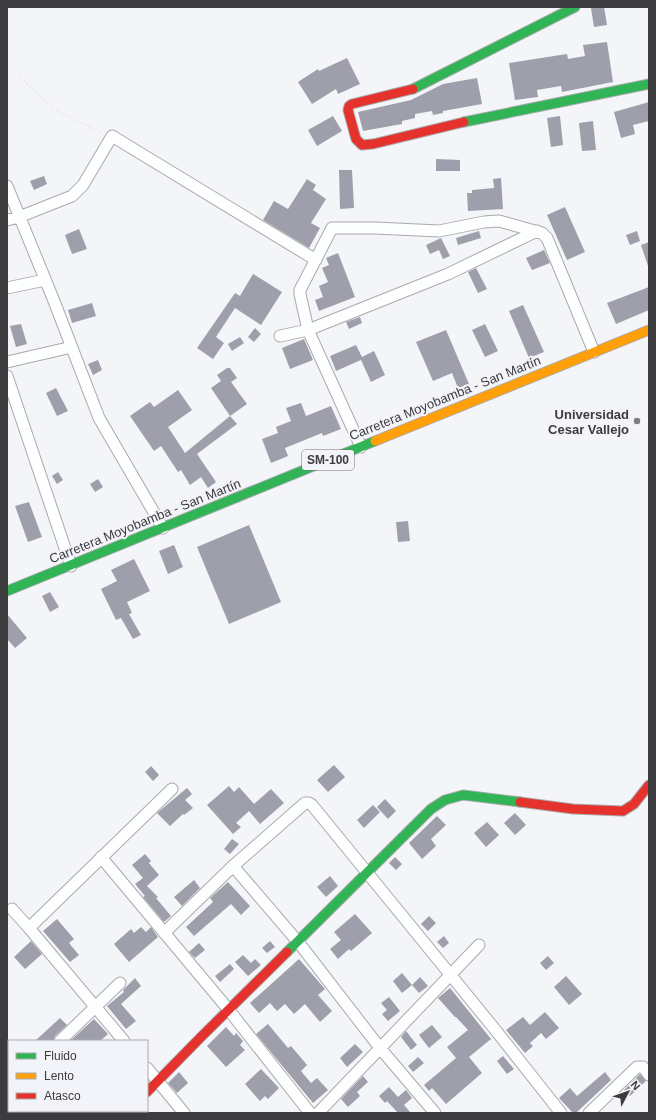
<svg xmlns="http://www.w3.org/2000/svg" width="656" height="1120" viewBox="0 0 656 1120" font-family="Helvetica,sans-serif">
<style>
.building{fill:#9e9faa}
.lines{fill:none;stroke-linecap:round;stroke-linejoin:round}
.street-casing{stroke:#a9aaac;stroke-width:13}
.fast-casing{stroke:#a9aaac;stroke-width:11}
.slow-casing{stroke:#a9aaac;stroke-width:11}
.jam-casing{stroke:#a9aaac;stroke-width:11}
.path{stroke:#dadbdb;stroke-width:1.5;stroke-dasharray:1 3;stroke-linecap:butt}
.street{stroke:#fdfefe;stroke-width:11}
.fast{stroke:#30b455;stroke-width:9}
.slow{stroke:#ff9f0a;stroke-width:9}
.jam{stroke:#e5322d;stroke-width:9}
.poi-dot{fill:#7c7d80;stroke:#f3f4fa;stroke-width:1.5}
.labels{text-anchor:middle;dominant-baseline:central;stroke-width:4;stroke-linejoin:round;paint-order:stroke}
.shield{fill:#f3f4fa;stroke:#737377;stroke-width:1}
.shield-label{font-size:12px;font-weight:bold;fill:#3c3c3f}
.street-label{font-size:13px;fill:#3c3c3f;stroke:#f3f4fa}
.poi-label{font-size:13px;font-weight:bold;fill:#3c3c3f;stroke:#f3f4fa;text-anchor:end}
</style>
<rect width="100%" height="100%" fill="#f4f5f9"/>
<path class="building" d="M595 7H604L607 25 594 27 591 8Z
M607 42 613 82 562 92 561 86 537 90 538 97 515 100 509 63 567 54 568 59 585 56 583 45Z
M347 58 360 84 338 94 336 89 312 104 298 82 318 69 319 71Z
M477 78 482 104 443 111V113L433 115 432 111 415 114V118L402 121V124L363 131 358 112 411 100 443 84Z
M649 102V121L633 125 635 134 621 138 614 112Z
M333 116 342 131 317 146 308 130Z
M560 116 563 145 551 147 547 118Z
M593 121 596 150 582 151 579 123Z
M436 159 460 160V171H436Z
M339 170H352L354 208 340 209Z
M44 176 47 184 34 190 30 181Z
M501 178 503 209 468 211 467 193H472V190L494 188 493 179Z
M307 179 316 185 313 190 326 199 311 223 320 228 309 248 263 220 274 201 288 209Z
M565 207 585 252 567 260 547 215Z
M79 229 87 249 72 254 65 235Z
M479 231 481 238 458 245 456 238Z
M637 231 640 241 630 245 626 235Z
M441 238 450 256 443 259 439 250 430 254 426 245Z
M649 242V265L648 266 641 245Z
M544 250 550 263 532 270 526 258Z
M338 253 355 297 319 311 315 300 323 297 319 286 328 282 322 268 329 265 326 258Z
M476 268 487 289 478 293 468 272Z
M253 274 282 292 261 325 235 308 216 337 224 343 213 359 197 348 235 293 240 296Z
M649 287V310L616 324 607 303Z
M92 303 96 316 72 323 68 310Z
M523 305 544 352 529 358 509 311Z
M360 317 362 323 349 329 346 322Z
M21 324 27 344 16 347 10 326Z
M485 324 498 351 485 357 472 330Z
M255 328 261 334 254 342 248 337Z
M446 330 469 384 458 388 452 373 433 381 416 342Z
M240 337 244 343 232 351 228 344Z
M304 339 313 360 290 369 282 348Z
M356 345 362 357 374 351 385 375 371 382 361 360 336 371 330 356Z
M98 360 102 370 93 375 88 364Z
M227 368H230L237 378 231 382 247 404 230 416 211 388 221 381 217 375Z
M56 388 68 411 57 416 46 393Z
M178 390 192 410 168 427 185 453 230 416 237 424 197 454 216 482 208 488 201 477 190 485 181 470 178 472 161 446 154 451 130 416 150 402 154 407Z
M301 403 306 416 331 406 341 429 323 436 322 433 285 448 288 456 271 463 262 439 278 433 276 427 291 421 286 408Z
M58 472 63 480 57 484 52 476Z
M98 479 103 487 95 492 90 484Z
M29 502 42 537 28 542 15 506Z
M408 521 410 541 398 542 396 522Z
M249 525 281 602 229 624 197 547Z
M174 545 183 567 168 574 159 551Z
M134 559 150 591 127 602 132 613 129 614 141 635 133 639 121 618 116 620 101 589 117 581 111 570Z
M50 592 59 607 50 612 42 596Z
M7 614 27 638 15 648 7 639Z
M334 765 345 777 328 792 317 780Z
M151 766 159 775 153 781 145 772Z
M229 786 234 792 239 787 254 804 271 789 284 803 260 824 249 811 236 823 241 827 233 834 207 805Z
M187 788 192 794 185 800 193 808 184 815 183 814 170 826 157 813Z
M385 799 396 811 388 819 377 807Z
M373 805 380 812 364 828 357 820Z
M515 813 526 825 515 835 504 823Z
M437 816 446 825 431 839 436 846 422 859 409 843Z
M487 822 499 835 486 847 474 833Z
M232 839 239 844 230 854 224 849Z
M145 854 151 861 149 863 159 875 147 886 158 897 156 898 171 916 164 922 143 897 145 896 135 884 143 878 132 865Z
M395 857 402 864 396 870 389 863Z
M330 876 338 886 326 897 317 887Z
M194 880 200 888 182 906 174 897Z
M228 882 250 906 241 915 231 904 194 936 186 927 213 902 210 898Z
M355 914 372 933 351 951 349 949 338 959 330 949 341 940 334 932Z
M429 916 436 923 428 931 421 924Z
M57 919 74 939 69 943 79 955 70 962 43 931Z
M141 927 146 932 151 927 158 937 129 962 114 944 131 929 134 933Z
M444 936 449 943 443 948 437 942Z
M31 941 42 954 25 969 14 957Z
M270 941 275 947 267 953 262 948Z
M199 943 205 950 195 958 189 952Z
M243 955 251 963 255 959 261 965 248 976 235 962Z
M548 956 554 963 546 970 540 963Z
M299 959 325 989 318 995 332 1011 320 1022 305 1004 294 1014 285 1004 277 1011 270 1003 259 1013 250 1003Z
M230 964 234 969 220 982 215 976Z
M402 973 412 985 402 993 393 981Z
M566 976 582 994 569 1005 554 987Z
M420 977 428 986 419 993 412 985Z
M135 978 141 986 121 1004 136 1021 126 1029 107 1006 124 992 123 990Z
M450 988 491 1039 469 1057 482 1073 446 1104 432 1088 429 1091 424 1085 456 1058 447 1047 468 1030 456 1017H455L438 998Z
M389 997 400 1011 388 1021 382 1014 387 1010 381 1003Z
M545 1012 559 1028 546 1039 541 1033 530 1043 533 1046 525 1053 506 1030 523 1017 530 1025Z
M60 1018 67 1025 55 1036 53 1041H35Z
M94 1019 108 1034 100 1041H70Z
M268 1024 288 1048 291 1046 307 1065 301 1071 311 1083 317 1078 328 1090 313 1103 256 1034Z
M432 1025 442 1037 429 1048 419 1035Z
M226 1027 234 1036 236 1033 243 1041 240 1045 245 1050 226 1067 207 1046Z
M406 1031 417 1045 411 1050 401 1037Z
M355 1044 363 1052 347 1067 340 1058Z
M503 1056 514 1069 507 1074 497 1061Z
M418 1057 424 1063 413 1072 408 1066Z
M261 1069 279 1088 268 1099 265 1096 260 1101 245 1084Z
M179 1072 188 1083 177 1093 168 1083Z
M605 1072 611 1080 576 1113H573L559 1098 570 1088 577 1096Z
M640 1074 646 1081 630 1096 624 1090Z
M363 1076 368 1082 357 1092 360 1096 348 1107 341 1099Z
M389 1087 398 1097 406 1090 412 1098 404 1105 411 1113H398L387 1101 385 1103 379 1096Z"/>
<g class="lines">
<defs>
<path id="street" d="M7 186 54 301 99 418 163 528
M7 220 19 217 72 196 83 185 112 136 316 260
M7 288 45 280
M280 336 308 330 448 274 537 231
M7 362 72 347
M7 376 71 566
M361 447 308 330 300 294V290L332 228H375L439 231 484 222 499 221 542 233 547 238 594 352
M101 857 228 1009 310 1113
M233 866 299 943 380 1048 435 1113
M12 909 29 928 124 1041
M29 928 172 789
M164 933 233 866 305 803H309L312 805 493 1027 561 1113
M60 1041 120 983
M147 1068 184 1113
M7 1097 9 1095
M54 1111 55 1113
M127 1113 129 1111
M318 1113 479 945
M589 1113 637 1067H643L649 1075"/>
<path id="fast" d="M413 89 575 7
M464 122 649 84
M7 591 375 441
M287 952 431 809 445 800 463 795 520 802"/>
<path id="slow" d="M375 441 649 330"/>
<path id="jam" d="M413 89 352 104 349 106 348 110 356 139 362 145 373 144 464 122
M520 802 573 809 623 811 634 804 649 785
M147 1092 201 1037 287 952"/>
</defs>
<use href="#street" class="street-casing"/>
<use href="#fast" class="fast-casing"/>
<use href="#slow" class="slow-casing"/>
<use href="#jam" class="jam-casing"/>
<path class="path" d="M18 75 54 109 83 124 103 133"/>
<use href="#street" class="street"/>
<use href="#fast" class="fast"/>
<use href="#slow" class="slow"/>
<use href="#jam" class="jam"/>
</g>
<circle class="poi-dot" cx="637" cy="421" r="4"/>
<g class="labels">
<rect class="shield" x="302" y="450" width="52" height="20" rx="3"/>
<g class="shield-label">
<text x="328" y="460">SM-100</text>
</g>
<g class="street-label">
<text transform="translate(445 398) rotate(-22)">Carretera Moyobamba - San Martín</text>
<text transform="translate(145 521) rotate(-22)">Carretera Moyobamba - San Martín</text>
</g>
<g class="poi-label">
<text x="629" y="414">Universidad<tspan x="629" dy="15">Cesar Vallejo</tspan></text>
</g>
</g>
<rect width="656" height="1120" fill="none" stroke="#3c3c3f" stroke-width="16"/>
<rect x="8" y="1040" width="140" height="72" fill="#f3f4fa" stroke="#aaaaaf"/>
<rect x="16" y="1053" width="20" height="6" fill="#30b455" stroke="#aaaaaf"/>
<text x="44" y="1060" font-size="12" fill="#3c3c3f">Fluido</text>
<rect x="16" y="1073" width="20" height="6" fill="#ff9f0a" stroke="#aaaaaf"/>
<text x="44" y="1080" font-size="12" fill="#3c3c3f">Lento</text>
<rect x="16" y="1093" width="20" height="6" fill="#e5322d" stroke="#aaaaaf"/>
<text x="44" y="1100" font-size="12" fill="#3c3c3f">Atasco</text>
<g transform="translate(628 1092) rotate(49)" stroke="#f3f4fa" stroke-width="3" paint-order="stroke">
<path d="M0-3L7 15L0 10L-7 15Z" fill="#3c3c3f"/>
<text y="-6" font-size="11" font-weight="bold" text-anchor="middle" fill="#3c3c3f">N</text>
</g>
</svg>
